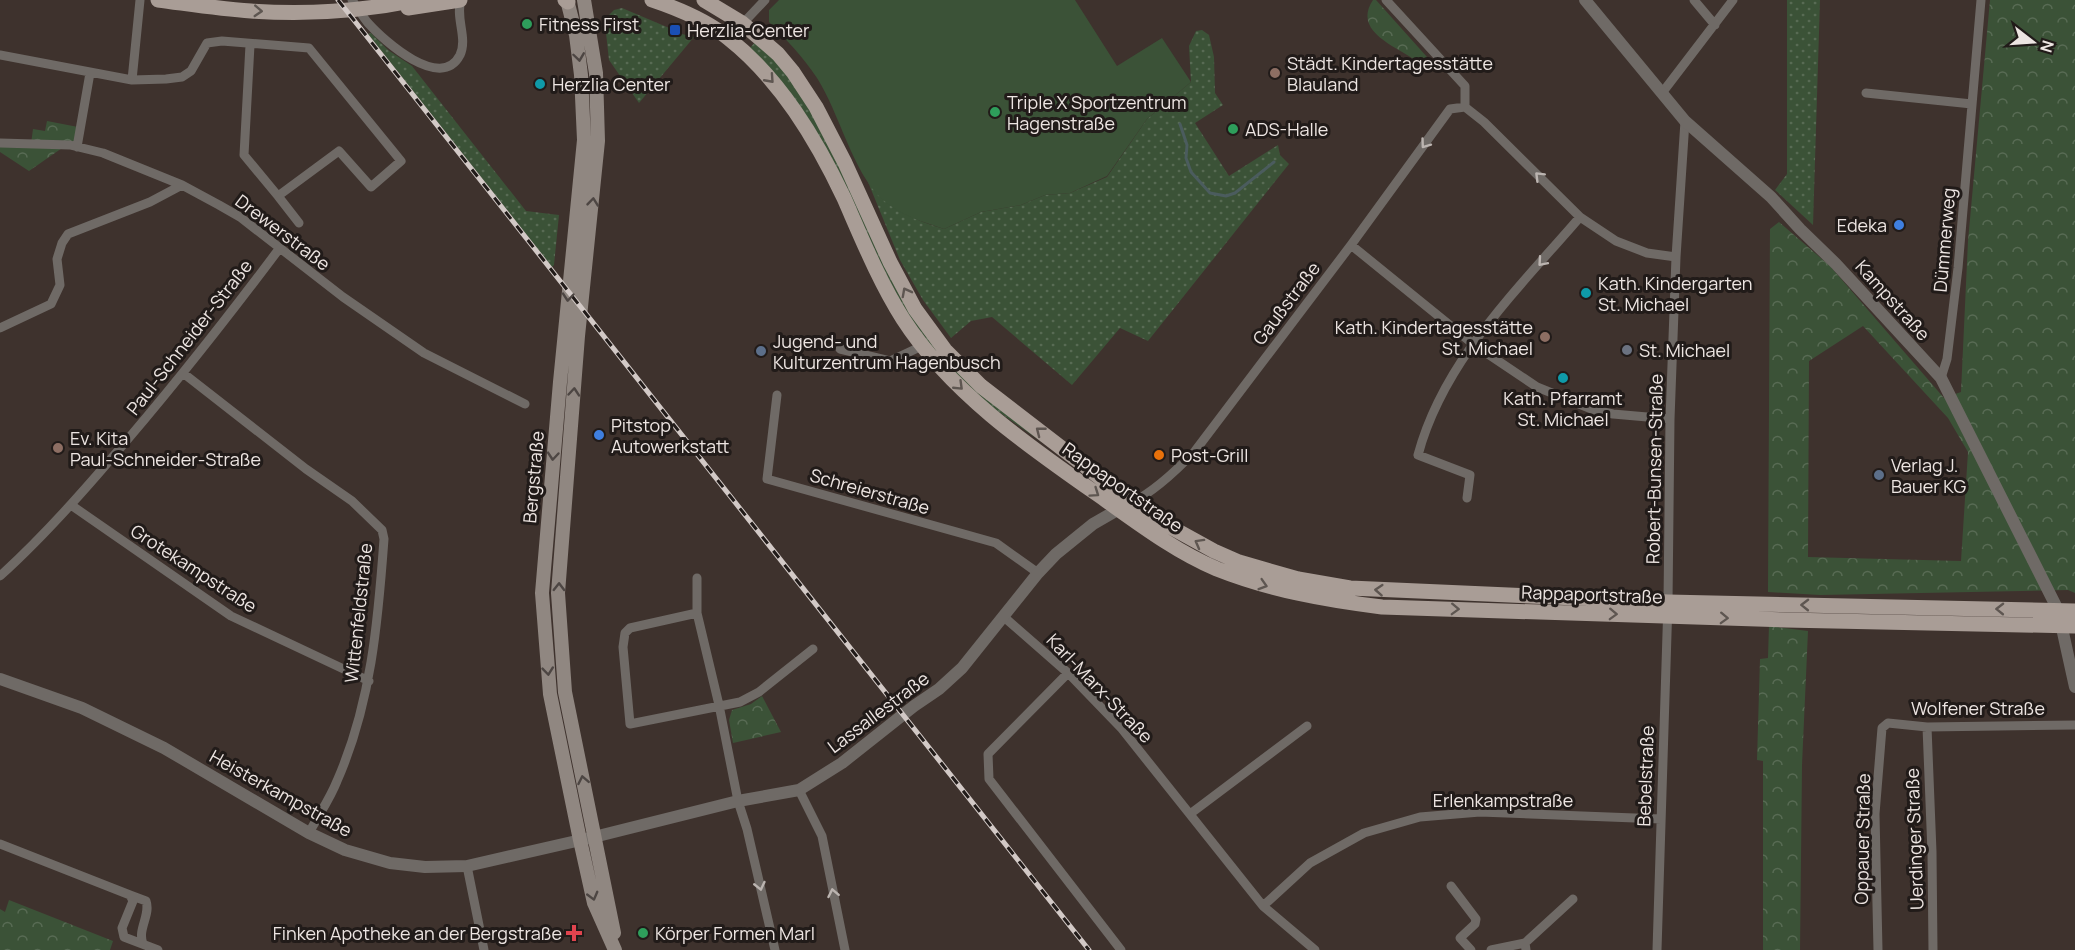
<svg xmlns="http://www.w3.org/2000/svg" width="2075" height="950" viewBox="0 0 2075 950" font-family="Manrope,sans-serif">
<style>
.grass{fill:url(#grass-dots)}
.forest{fill:url(#forest-crowns);fill-rule:evenodd}
.pitch{fill:#3b5237}
.lines{fill:none;stroke-linecap:round;stroke-linejoin:round}
.stream{stroke:#4b5c5e;stroke-width:3}
.minor{stroke:#6f6a66;stroke-width:9}
.tertiary{stroke:#6f6a66;stroke-width:12}
.secondary{stroke:#908781;stroke-width:14}
.primary{stroke:#a99d96;stroke-width:15}
.rail-casing{stroke:#d2c9c6;stroke-width:5}
.rail{stroke:#211b19;stroke-width:3;stroke-dasharray:9;stroke-linecap:butt}
.oneway{stroke:#5e5651}
.oneway2{stroke:#4d4643}
.oneway3{stroke:#bbb4b0}
.leisure-dot{fill:#2e9e5b;stroke:#211b19;stroke-width:2}
.transit-dot{fill:#1a4fb4;stroke:#211b19;stroke-width:2}
.education-dot{fill:#8d6e63;stroke:#211b19;stroke-width:2}
.culture-dot{fill:#0f9aa8;stroke:#211b19;stroke-width:2}
.shop-dot{fill:#3f7fe0;stroke:#211b19;stroke-width:2}
.worship-dot{fill:#6b7280;stroke:#211b19;stroke-width:2}
.service-dot{fill:#5c6f8a;stroke:#211b19;stroke-width:2}
.food-dot{fill:#e8710a;stroke:#211b19;stroke-width:2}
.health-dot{fill:#e0444e;stroke:#211b19;stroke-width:2}
.labels{text-anchor:middle;dominant-baseline:central;stroke-width:6;stroke-linejoin:round;paint-order:stroke}
.poi-label{font-size:18px;fill:#ede5e2;stroke:#211b19;text-anchor:start}
.street-label{font-size:18px;fill:#ede5e2;stroke:#211b19}
</style>
<defs>
<pattern id="grass-dots" width="8" height="8" patternUnits="userSpaceOnUse" patternTransform="scale(1.5)"><rect width="8" height="8" fill="#3b5237"/><path d="M2 2h.1M6 6h.1" fill="none" stroke="#586b54" stroke-width="1.8" stroke-linecap="round"/></pattern>
<pattern id="forest-crowns" width="20" height="18" patternUnits="userSpaceOnUse" patternTransform="scale(1.5)"><rect width="20" height="18" fill="#3b5237"/><path d="M2 6a3 3 0 1 1 6 0M12 15a3 3 0 1 1 6 0" fill="none" stroke="#586b54"/></pattern>
</defs>
<rect width="100%" height="100%" fill="#3e322d"/>
<path class="grass" d="M1787 0H1820L1813 225 1775 190 1787 174Z
M622 8 674 30V32L694 37 639 103 609 60 605 24 608 16 614 10Z
M1202 30 1209 35 1214 57 1215 93 1223 105 1195 123 1229 176 1278 145 1280 155 1289 164 1148 341 1120 328 1072 385 992 317 971 321 951 338 923 300 900 260 868 182C890 209 911 219 944 229L981 212 1021 205 1045 195 1070 193 1107 177 1147 119 1191 82 1189 46 1196 31Z
M371 33 388 50 412 66 526 211 559 215 554 265 552 267 368 34Z
M755 42 775 60 809 105 913 315 1043 443 989 405 935 353 898 300 826 151 749 49Z"/>
<path class="forest" d="M1373 0H1376L1427 57 1419 63C1400 47 1351 33 1373 0Z
M1990 0H2075V593L2068 590 1820 595 1768 592 1770 229 1779 222 1830 266 1944 398 1961 392 1968 241ZM1863 326 1948 418 1968 452 1961 561 1808 557 1809 361Z
M47 121 78 127 74 146H65L29 171 0 152V143L31 144 33 129 45 131Z
M1769 626 1808 631 1802 765 1800 950H1763V761L1757 760 1760 659 1768 658Z
M762 696 781 732 733 743 729 720 732 710 751 704Z
M9 900 113 941 110 950H0V909L5 912Z"/>
<path class="pitch" d="M779 0H1075L1117 66 1162 38 1191 82 1147 119 1107 176 1070 193 1045 195 1021 205 981 212 944 229C923 222 899 215 882 199 853 173 839 112 817 78 803 57 786 39 769 22V10Z"/>
<g class="lines">
<path class="stream" d="M1180 124 1187 145 1186 158 1191 172 1210 193 1226 196 1235 193 1274 162"/>
<path class="minor" d="M352 0C357 7 362 16 368 23 384 41 441 92 460 55 468 38 455 18 461 0
M1386 0 1465 86V107
M1694 0 1715 25
M729 38 765 0
M0 55 132 80 166 79 182 77 191 71 207 43 222 41 309 48 401 161 371 187 339 151 278 196 244 155 250 45
M132 80 140 0
M1662 93 1733 0
M1866 93 1972 104
M1465 107 1484 122 1580 217 1616 241 1647 253 1676 257
M0 143 70 145 103 153 182 185 219 205 240 217 343 297 424 353 525 404
M77 147 90 73
M278 196 299 223
M1351 245 1473 344 1537 387 1594 410 1613 414 1670 419
M0 328 51 304 60 285 57 259 62 243 68 234 150 202 182 185
M840 349 890 361 922 346
M183 373 306 469 352 501 382 530 384 539C378 622 371 704 337 781 330 799 318 816 309 833
M1941 378 1947 359 1958 268 1981 0
M777 395 767 479 996 543 1038 573
M1467 498 1470 475 1418 455C1443 361 1518 289 1580 217
M1131 503C1155 491 1176 471 1195 451L1351 245 1450 109 1465 107
M71 505 231 616 369 681
M0 576C40 540 75 501 110 460 169 392 225 321 279 249
M697 578V613L719 705 738 801 747 829 775 950
M697 613 630 628 625 633 623 647 630 724 740 702 759 692 813 649
M1004 617 1068 673 1122 729 1263 906 1315 950
M1068 673 988 754 989 779 1121 950
M1927 727 1932 852 1933 950
M799 790 822 836 845 950
M1190 814 1307 726
M0 844 130 895 133 901 122 928 124 937 158 950
M467 866 484 950
M1451 886 1476 919 1475 924 1460 938 1471 950
M130 895 146 901C151 915 137 929 143 944
M1263 906 1310 863 1364 833 1420 817 1480 812 1661 819
M1491 950 1525 943
M1526 950 1525 943 1573 899
M1657 950 1668 602 1670 419 1676 257 1685 121
M1878 950 1875 814 1882 728 1888 723 1927 727 2075 725"/>
<path class="tertiary" d="M1585 0 1685 121 1771 197 1800 229 1836 264 1941 378 2058 610 2075 687
M0 679 82 708 164 748 309 833 345 850 390 863 425 867 467 866 594 837 738 801 799 790 842 763 914 706 939 689 962 668 1038 573 1056 554 1093 524 1119 509"/>
<path class="secondary" d="M567 0 576 35 581 75 584 140 560 382 542 593 550 694 580 840 594 903 615 950
M584 0 596 73 598 141 578 336 558 593 565 692 614 933"/>
<path class="primary" d="M158 0C189 4 220 9 251 11 306 15 363 11 417 0
M565 0 568 2
M652 0C679 9 706 20 728 38 780 79 816 139 844 198 862 239 879 281 903 319 952 395 1034 450 1107 501 1142 526 1177 552 1217 569 1270 590 1325 600 1382 607L1786 620 2075 626
M704 0 742 23 778 54 793 72 816 107 845 163 890 262 915 309 945 350 981 386 1133 503 1156 519 1214 551 1239 562 1298 579 1350 588 1668 602 2075 611
M408 8 460 0"/>
<defs>
<path id="rail" d="M338 0 1089 950"/>
</defs>
<use href="#rail" class="rail-casing"/>
<use href="#rail" class="rail"/>
</g>
<defs><path id="oneway-chevron" d="M-2-3.5L2.5 0L-2 3.5" fill="none" stroke-width="1.6" stroke-linecap="round" stroke-linejoin="round" transform="scale(1.5)"/></defs>
<g class="oneway">
<use href="#oneway-chevron" transform="translate(258 11) rotate(3)"/>
<use href="#oneway-chevron" transform="translate(770 79) rotate(48)"/>
<use href="#oneway-chevron" transform="translate(906 292) rotate(-118)"/>
<use href="#oneway-chevron" transform="translate(959 386) rotate(44)"/>
<use href="#oneway-chevron" transform="translate(1040 431) rotate(-142)"/>
<use href="#oneway-chevron" transform="translate(1095 493) rotate(35)"/>
<use href="#oneway-chevron" transform="translate(1199 543) rotate(-151)"/>
<use href="#oneway-chevron" transform="translate(1263 585) rotate(17)"/>
<use href="#oneway-chevron" transform="translate(1379 590) rotate(-176)"/>
<use href="#oneway-chevron" transform="translate(1805 605) rotate(-179)"/>
<use href="#oneway-chevron" transform="translate(1455 609) rotate(2)"/>
<use href="#oneway-chevron" transform="translate(2000 609) rotate(-179)"/>
<use href="#oneway-chevron" transform="translate(1613 614) rotate(2)"/>
<use href="#oneway-chevron" transform="translate(1724 618) rotate(2)"/>
</g>
<g class="oneway2">
<use href="#oneway-chevron" transform="translate(579 57) rotate(82)"/>
<use href="#oneway-chevron" transform="translate(593 202) rotate(-84)"/>
<use href="#oneway-chevron" transform="translate(568 297) rotate(95)"/>
<use href="#oneway-chevron" transform="translate(574 392) rotate(-85)"/>
<use href="#oneway-chevron" transform="translate(553 456) rotate(95)"/>
<use href="#oneway-chevron" transform="translate(559 587) rotate(-89)"/>
<use href="#oneway-chevron" transform="translate(548 671) rotate(84)"/>
<use href="#oneway-chevron" transform="translate(583 780) rotate(-101)"/>
<use href="#oneway-chevron" transform="translate(593 896) rotate(75)"/>
</g>
<g class="oneway3">
<use href="#oneway-chevron" transform="translate(1425 144) rotate(126)"/>
<use href="#oneway-chevron" transform="translate(1539 176) rotate(-135)"/>
<use href="#oneway-chevron" transform="translate(1542 262) rotate(131)"/>
<use href="#oneway-chevron" transform="translate(760 886) rotate(77)"/>
<use href="#oneway-chevron" transform="translate(833 893) rotate(-101)"/>
</g>
<g class="leisure-dot">
<circle cx="527" cy="24" r="6"/>
<circle cx="995" cy="112" r="6"/>
<circle cx="1233" cy="129" r="6"/>
<circle cx="643" cy="933" r="6"/>
</g>
<rect class="transit-dot" x="669" y="24" width="12" height="12" rx="3"/>
<g class="education-dot">
<circle cx="1275" cy="73" r="6"/>
<circle cx="1545" cy="337" r="6"/>
<circle cx="58" cy="448" r="6"/>
</g>
<g class="culture-dot">
<circle cx="540" cy="84" r="6"/>
<circle cx="1586" cy="293" r="6"/>
<circle cx="1563" cy="378" r="6"/>
</g>
<g class="shop-dot">
<circle cx="1899" cy="225" r="6"/>
<circle cx="599" cy="435" r="6"/>
</g>
<circle class="worship-dot" cx="1627" cy="350" r="6"/>
<g class="service-dot">
<circle cx="761" cy="351" r="6"/>
<circle cx="1879" cy="475" r="6"/>
</g>
<circle class="food-dot" cx="1159" cy="455" r="6"/>
<path class="health-dot" d="M571 924h6v6h6v6h-6v6h-6v-6h-6v-6h6z"/>
<g class="labels">
<g class="poi-label">
<text x="539" y="24">Fitness First</text>
<text x="687" y="30">Herzlia-Center</text>
<text x="1287" y="63">Städt. Kindertagesstätte<tspan x="1287" dy="21">Blauland</tspan></text>
<text x="552" y="84">Herzlia Center</text>
<text x="1007" y="102">Triple X Sportzentrum<tspan x="1007" dy="21">Hagenstraße</tspan></text>
<text x="1245" y="129">ADS-Halle</text>
<text x="1887" y="225" text-anchor="end">Edeka</text>
<text x="1598" y="283">Kath. Kindergarten<tspan x="1598" dy="21">St. Michael</tspan></text>
<text x="1533" y="327" text-anchor="end">Kath. Kindertagesstätte<tspan x="1533" dy="21">St. Michael</tspan></text>
<text x="773" y="341">Jugend- und<tspan x="773" dy="21">Kulturzentrum Hagenbusch</tspan></text>
<text x="1639" y="350">St. Michael</text>
<text x="1563" y="398" text-anchor="middle">Kath. Pfarramt<tspan x="1563" dy="21">St. Michael</tspan></text>
<text x="611" y="425">Pitstop<tspan x="611" dy="21">Autowerkstatt</tspan></text>
<text x="70" y="438">Ev. Kita<tspan x="70" dy="21">Paul-Schneider-Straße</tspan></text>
<text x="1171" y="455">Post-Grill</text>
<text x="1891" y="465">Verlag J.<tspan x="1891" dy="21">Bauer KG</tspan></text>
<text x="562" y="933" text-anchor="end">Finken Apotheke an der Bergstraße</text>
<text x="655" y="933">Körper Formen Marl</text>
</g>
<g class="street-label">
<text transform="translate(283 232) rotate(37)">Drewerstraße</text>
<text transform="translate(1944 240) rotate(-85)">Dümmerweg</text>
<text transform="translate(1893 300) rotate(48)">Kampstraße</text>
<text transform="translate(1286 303) rotate(-53)">Gaußstraße</text>
<text transform="translate(189 337) rotate(-52)">Paul-Schneider-Straße</text>
<text transform="translate(1654 469) rotate(-89)">Robert-Bunsen-Straße</text>
<text transform="translate(533 477) rotate(-85)">Bergstraße</text>
<text transform="translate(1123 487) rotate(35)">Rappaportstraße</text>
<text transform="translate(870 491) rotate(16)">Schreierstraße</text>
<text transform="translate(194 568) rotate(33)">Grotekampstraße</text>
<text transform="translate(1592 594) rotate(2)">Rappaportstraße</text>
<text transform="translate(358 613) rotate(-84)">Wittenfeldstraße</text>
<text transform="translate(1100 688) rotate(46)">Karl-Marx-Straße</text>
<text x="1978" y="708">Wolfener Straße</text>
<text transform="translate(878 712) rotate(-37)">Lassallestraße</text>
<text transform="translate(1645 776) rotate(-88)">Bebelstraße</text>
<text transform="translate(281 793) rotate(29)">Heisterkampstraße</text>
<text x="1503" y="800">Erlenkampstraße</text>
<text transform="translate(1862 839) rotate(-89)">Oppauer Straße</text>
<text transform="translate(1914 839) rotate(-92)">Uerdinger Straße</text>
</g>
</g>
<g transform="translate(2033 42) rotate(107)" stroke="#211b19" stroke-width="4.5" paint-order="stroke">
<path d="M0-4.5L10 22L0 15L-10 22Z" fill="#ede5e2"/>
<text y="-9" font-size="16" font-weight="bold" text-anchor="middle" fill="#ede5e2">N</text>
</g>
</svg>
